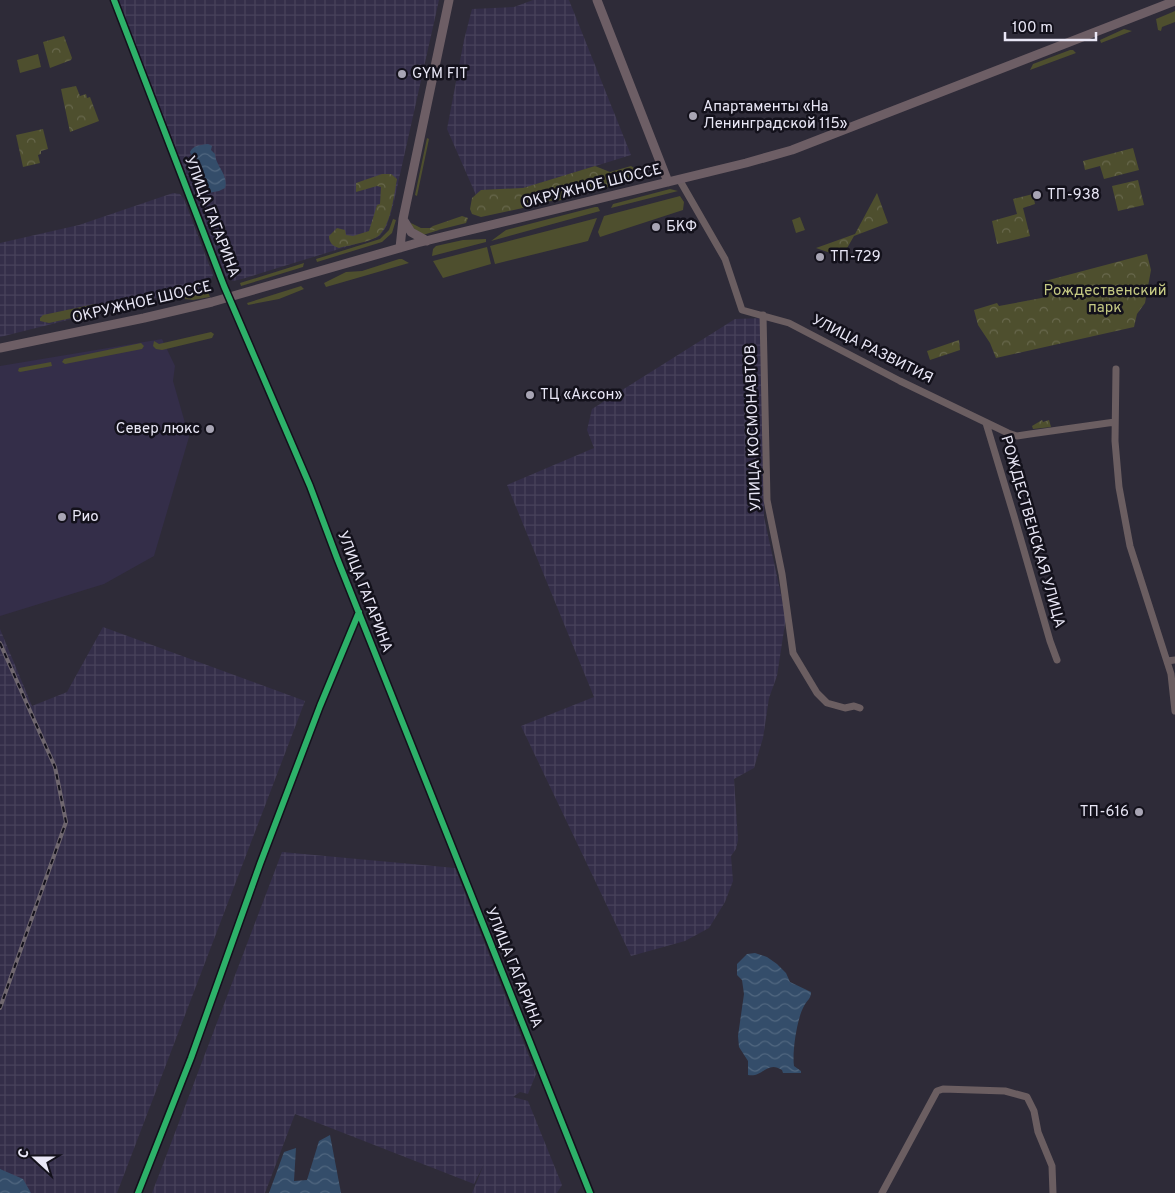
<svg xmlns="http://www.w3.org/2000/svg" width="1175" height="1193" viewBox="0 0 1175 1193" font-family="Overpass,sans-serif">
<style>
.built{fill:#342e49}
.industrial{fill:url(#industrial-grid)}
.grass{fill:#4e4f2e}
.forest{fill:url(#forest-crowns)}
.water{fill:url(#water-waves)}
.lines{fill:none;stroke-linecap:round;stroke-linejoin:round}
.minor{stroke:#6b5e61;stroke-width:7}
.major{stroke:#6d5e65;stroke-width:9}
.rail-casing{stroke:#6f676f;stroke-width:4}
.rail{stroke:#13111b;stroke-width:2;stroke-dasharray:5.5;stroke-linecap:butt}
.cycleway-casing{stroke:#13111b;stroke-width:9}
.cycleway{stroke:#2db169;stroke-width:6}
.poi-dot{fill:#a8a5b4;stroke:#13111b;stroke-width:2}
.labels{text-anchor:middle;dominant-baseline:central;stroke-width:5;stroke-linejoin:round;paint-order:stroke}
.poi-label{font-size:15px;fill:#e9e7f6;stroke:#13111b;text-anchor:start}
.street-label{font-size:15px;fill:#e9e7f6;stroke:#13111b}
.park-label{font-size:15px;fill:#c5c983;stroke:#13111b}
</style>
<defs>
<pattern id="industrial-grid" width="8" height="8" patternUnits="userSpaceOnUse" patternTransform="scale(1.25)"><rect width="8" height="8" fill="#342e49"/><path d="M0 4h8M4 0v8" fill="none" stroke="#48425b"/></pattern>
<pattern id="forest-crowns" width="20" height="18" patternUnits="userSpaceOnUse" patternTransform="scale(1.25)"><rect width="20" height="18" fill="#4e4f2e"/><path d="M2 6a3 3 0 1 1 6 0M12 15a3 3 0 1 1 6 0" fill="none" stroke="#68684d"/></pattern>
<pattern id="water-waves" width="16" height="10" patternUnits="userSpaceOnUse" patternTransform="scale(1.25)"><rect width="16" height="10" fill="#344d6a"/><path d="M0 5q4-4 8 0t8 0" fill="none" stroke="#516780"/></pattern>
</defs>
<rect width="100%" height="100%" fill="#2e2b38"/>
<path class="built" d="M162 339 175 366 173 381 189 437 154 556 104 584 0 616V366Z"/>
<path class="industrial" d="M118 0H439L392 210 387 225 383 232 378 237 242 279 233 281 226 277Z
M533 0H569L631 155 479 202 447 129 464 40 472 9 514 7Z
M173 193 180 194 184 199 213 275 209 285 204 288 152 299 0 337V243L79 225Z
M764 318V517L786 617 777 676 769 698 763 738 754 768 734 779 738 840 736 849 731 856 733 881 725 902 709 928 685 941 631 956 521 726 594 697 507 485 594 448 587 430 592 409 735 319Z
M103 627 305 701 117 1193H0V629L32 706 67 692Z
M282 852 455 868 536 1074 528 1094 520 1092 513 1097 528 1101 562 1185 557 1193H472L484 1164 474 1184 295 1114 265 1193H152Z"/>
<path class="grass" d="M1175 11V22L1162 27 1161 31 1158 30 1156 19Z
M1124 29 1132 31 1101 43 1100 40Z
M1070 50H1073L1076 53 1030 70 1033 64Z
M38 54 41 67 20 73 17 60Z
M427 138 429 139 417 196 415 195Z
M670 189 678 191 611 208 613 204Z
M680 196 684 202 683 210 600 237 598 232 604 216Z
M595 207H598L600 211 491 241 506 230Z
M800 217 805 230 796 233 792 220Z
M597 218 588 241 495 264 490 246Z
M393 219 396 220 392 233 382 242 317 262 316 259 380 239 389 230Z
M411 223 421 228H430V230H439L423 235 412 227Z
M486 239V242L432 256 433 249 436 246 463 240Z
M487 247 491 264 443 278 433 261Z
M399 259H402L409 263 326 287 324 283 346 272 362 271Z
M304 263 303 267 241 286 240 283Z
M301 286 304 289 279 299 248 305 247 303Z
M208 292 210 297 193 300 185 299V297Z
M95 304 107 305 109 307 108 310 49 323 40 321V318L43 315Z
M211 332 214 334 212 338 162 350 156 349 153 346 154 341 159 344Z
M141 343 144 346 142 349 65 364 62 362 64 359Z
M51 362 52 366 20 372 18 371 19 368Z"/>
<path class="forest" d="M64 36 72 58 71 60 50 68 43 42Z
M76 86 80 96 86 94 87 98 90 97 99 121 70 132 61 89Z
M43 129 48 149 41 151V154L38 155 40 163 23 167 16 135Z
M1133 148 1139 170 1104 179 1100 166 1085 170 1083 161Z
M595 166 610 172 631 166 637 170C631 183 614 187 601 188 594 189 588 187 582 189 574 191 568 197 561 200 556 202 550 200 546 202 539 204 541 206 532 206L481 217 472 214 470 209 472 198 481 190 523 188Z
M382 174H391L397 179C394 194 391 228 377 237 368 242 350 245 339 248 333 246 329 243 329 236L337 228 345 230 346 235 353 236 369 231 377 205 380 204 381 187 377 186 356 192V183Z
M1138 180 1144 205 1118 211 1112 186Z
M877 193 888 223 854 236 842 257 816 248 855 234Z
M1033 194 1035 204 1023 208 1030 236 997 244 992 221 1017 214 1013 199Z
M462 216 468 218 466 223 438 230H430V228L433 226Z
M1147 254 1151 270 1145 303 1137 314 1134 327 996 358 990 343 978 325 974 310 997 303 999 306 1047 297 1045 281Z
M959 340 960 350 930 360 927 351Z
M1042 420 1043 422 1049 420 1051 427 1033 429 1032 426Z"/>
<path class="water" d="M208 144 212 146 211 150 215 154C215 165 229 175 225 188L219 191 208 193 206 190 190 152C193 145 201 145 208 144Z
M755 953 767 957 777 964 786 973 790 982 811 992C811 999 807 1000 804 1006 797 1018 792 1052 794 1066L801 1071V1073H783L782 1070C767 1060 763 1078 748 1075V1061L739 1047 738 1036 744 994 742 980 737 975V964L747 954Z
M330 1135 341 1193H269L284 1152 296 1148 294 1181 307 1180 319 1141Z
M0 1169 23 1179 31 1193H0Z"/>
<g class="lines">
<path class="minor" d="M114 0 224 286 310 486 337 558 590 1193
M679 179 725 259 742 310 789 323 900 381 1008 433 1017 436 1030 434 1115 422
M763 315 767 500 782 574 793 653 817 693 827 703 845 708 854 706 860 708
M1116 369 1115 441 1119 487 1130 546 1171 674 1175 711
M986 423 1014 516 1050 641 1057 660
M1167 661 1175 660
M138 1193 191 1058 260 864 320 706 359 612
M882 1193 937 1091 943 1089 1005 1091 1027 1097 1034 1111 1038 1132 1052 1166 1053 1193"/>
<path class="major" d="M597 0 668 182
M403 219 411 232 427 241
M400 248 403 219 449 0
M0 348 144 318 212 302 417 243 746 163 792 150 1175 1"/>
<defs>
<path id="rail" d="M0 643 55 767 66 822 0 1008"/>
</defs>
<use href="#rail" class="rail-casing"/>
<use href="#rail" class="rail"/>
<defs>
<path id="cycleway" d="M114 0 224 286 310 486 337 558 590 1193
M138 1193 191 1058 260 864 320 706 359 612"/>
</defs>
<use href="#cycleway" class="cycleway-casing"/>
<use href="#cycleway" class="cycleway"/>
</g>
<g class="poi-dot">
<circle cx="402" cy="74" r="5"/>
<circle cx="693" cy="116" r="5"/>
<circle cx="1037" cy="195" r="5"/>
<circle cx="656" cy="227" r="5"/>
<circle cx="820" cy="257" r="5"/>
<circle cx="530" cy="395" r="5"/>
<circle cx="210" cy="429" r="5"/>
<circle cx="62" cy="517" r="5"/>
<circle cx="1139" cy="812" r="5"/>
</g>
<g class="labels">
<g class="poi-label">
<text x="412" y="74">GYM FIT</text>
<text x="703" y="107">Апартаменты «На<tspan x="703" dy="17">Ленинградской 115»</tspan></text>
<text x="1047" y="195">ТП-938</text>
<text x="666" y="227">БКФ</text>
<text x="830" y="257">ТП-729</text>
<text x="540" y="395">ТЦ «Аксон»</text>
<text x="200" y="429" text-anchor="end">Север люкс</text>
<text x="72" y="517">Рио</text>
<text x="1129" y="812" text-anchor="end">ТП-616</text>
</g>
<g class="street-label">
<text transform="translate(592 187) rotate(-14)">ОКРУЖНОЕ ШОССЕ</text>
<text transform="translate(211 217) rotate(69)">УЛИЦА ГАГАРИНА</text>
<text transform="translate(142 303) rotate(-13)">ОКРУЖНОЕ ШОССЕ</text>
<text transform="translate(872 350) rotate(27)">УЛИЦА РАЗВИТИЯ</text>
<text transform="translate(754 428) rotate(-92)">УЛИЦА КОСМОНАВТОВ</text>
<text transform="translate(1032 532) rotate(74)">РОЖДЕСТВЕНСКАЯ УЛИЦА</text>
<text transform="translate(364 592) rotate(69)">УЛИЦА ГАГАРИНА</text>
<text transform="translate(513 968) rotate(68)">УЛИЦА ГАГАРИНА</text>
</g>
<g class="park-label">
<text x="1105" y="291">Рождественский<tspan x="1105" dy="17">парк</tspan></text>
</g>
</g>
<g transform="translate(35 1158) rotate(291)" stroke="#13111b" stroke-width="4" paint-order="stroke">
<path d="M0-4L9 19L0 12L-9 19Z" fill="#e9e7f6"/>
<text y="-8" font-size="14" font-weight="bold" text-anchor="middle" fill="#e9e7f6">С</text>
</g>
<path d="M1005 32v8h91v-8" fill="none" stroke="#e9e7f6" stroke-width="2.5"/>
<text x="1012" y="32" font-size="15" fill="#e9e7f6" stroke="#13111b" stroke-width="4" paint-order="stroke">100 m</text>
</svg>
